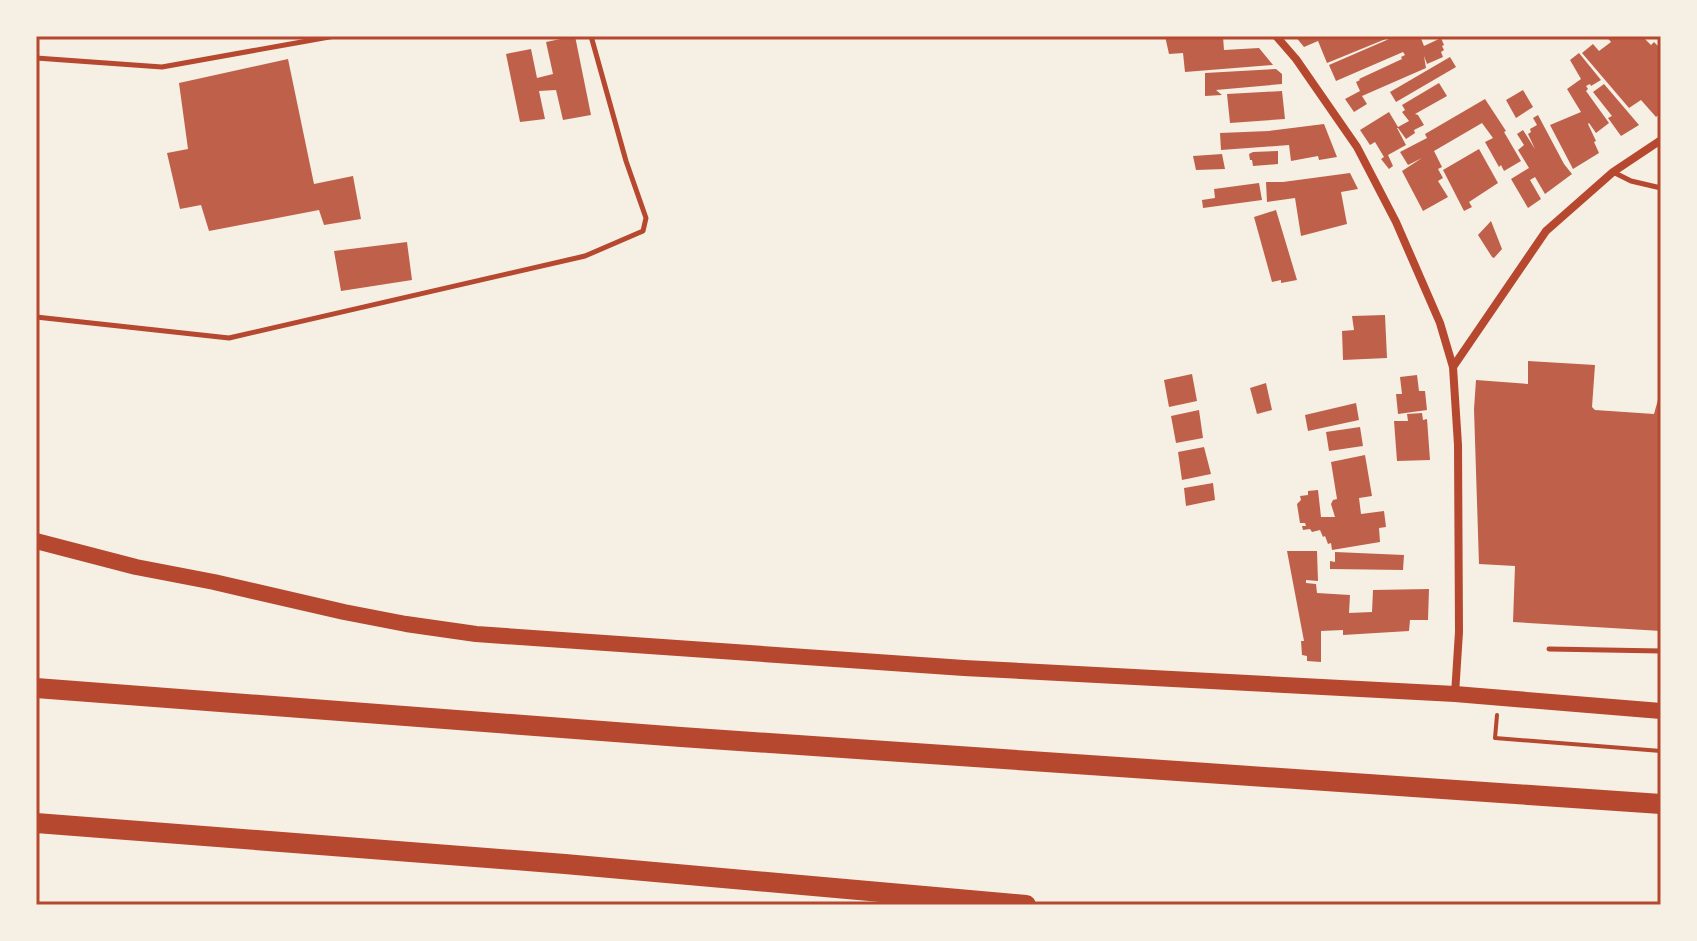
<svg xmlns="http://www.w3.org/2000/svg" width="1697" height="941" viewBox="0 0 1697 941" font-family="'IBM Plex Serif',serif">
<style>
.building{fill:#bf614a}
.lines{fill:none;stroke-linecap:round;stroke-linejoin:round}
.path{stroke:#b5482f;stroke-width:4}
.service{stroke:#b5482f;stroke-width:5}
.minor{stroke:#b5482f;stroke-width:8}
.secondary{stroke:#b5482f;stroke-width:16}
.motorway{stroke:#b5482f;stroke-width:20}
.neatline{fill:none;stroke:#b5482f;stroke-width:3}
</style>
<rect width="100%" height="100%" fill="#f6efe4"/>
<path class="building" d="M575 36 591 115 563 120 556 90 539 91 545 119 520 122 506 54 531 49 537 78 553 74 546 42Z
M1165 36H1223L1224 50 1259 48 1273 65 1185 72 1183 53 1169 54Z
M1295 36H1393L1327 63 1318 41 1304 47Z
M1396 36H1420L1424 46 1441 38 1444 45 1442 46 1444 50 1441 52 1443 57 1427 64 1424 56 1426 68 1362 96 1367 104 1354 112 1345 99 1360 91 1356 82 1360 80 1359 79 1402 59 1401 57 1405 55 1403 52 1336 81 1329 65Z
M1606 36H1642L1651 45 1654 42 1661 49V113L1656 117 1641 100 1629 108 1582 53 1593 44 1599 51 1611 42Z
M1579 53 1601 80 1591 86 1590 84 1586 86 1588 89 1586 91 1609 123 1596 133 1589 123 1588 124 1596 141 1594 142 1599 153 1573 169 1550 125 1581 112 1567 89 1581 79 1570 60Z
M1450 57 1456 67 1396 102 1390 92Z
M288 59 314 184 353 176 361 219 324 225 319 210 209 231 201 205 180 209 167 153 188 149 179 83Z
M1276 69 1282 74V84L1216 90 1222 95 1205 96V73Z
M1439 83 1447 96 1415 114 1418 115 1424 125 1414 130 1415 133 1406 139 1398 128H1397L1406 145 1388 155 1393 166 1389 169 1381 159 1384 157 1375 142 1370 145 1360 130 1389 112 1398 127 1409 121 1402 112 1405 110 1402 105Z
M1604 84 1639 125 1621 136 1608 118 1612 116 1593 92Z
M1523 90 1533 107 1516 118 1506 100Z
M1282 91 1285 119 1230 123 1227 94Z
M1485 99 1506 131 1504 132 1521 161 1504 171 1501 165 1499 167 1485 142 1493 138 1482 123 1434 151 1442 167 1438 169 1443 178 1438 181 1448 197 1423 211 1402 171 1422 158 1408 165 1400 152 1427 138 1425 134Z
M1538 115 1564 164 1572 174 1545 194 1535 177 1530 180 1541 199 1528 208 1511 179 1529 168 1518 150 1524 145 1517 134 1523 130 1535 149 1528 134 1531 132 1530 129 1537 125 1533 118Z
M1324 124 1337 157 1319 160 1318 156 1291 161 1289 145 1221 150 1220 133 1269 131Z
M1479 149 1498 183 1469 202 1472 207 1464 211 1443 170Z
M1278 151V164L1253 166 1252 160H1250L1249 154 1253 152Z
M1222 154 1225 169 1196 170 1193 156Z
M1350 173 1358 189 1341 192 1347 224 1301 236 1295 198 1267 202 1266 182H1283Z
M1259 183 1262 200 1203 208 1202 200 1215 198 1214 189Z
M1276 210 1297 280 1281 283V280L1272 282 1254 217Z
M1491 221 1502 249 1494 258 1492 257 1478 235Z
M407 242 412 280 341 291 334 251Z
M1385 315 1387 358 1343 360 1342 331 1354 330 1352 316Z
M1528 361 1595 365 1592 407 1595 410 1654 414 1661 389V631L1513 622 1515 566 1479 564 1474 409 1476 380 1528 384Z
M1192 374 1197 401 1169 407 1164 380Z
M1417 375 1419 391H1425L1427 410 1398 414 1396 394H1402L1400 377Z
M1266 383 1272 410 1257 414 1250 388Z
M1356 403 1359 420 1308 431 1305 415Z
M1199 410 1203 438 1176 443 1171 416Z
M1422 413 1423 420 1427 419 1430 460 1397 461 1394 421H1408L1407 414Z
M1360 427 1363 446 1329 451 1326 432Z
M1204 447 1211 474 1182 480 1178 452Z
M1365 455 1372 496 1359 498 1361 514 1384 511 1386 527 1379 528 1380 542 1332 550 1331 543 1328 544 1325 536 1323 537 1320 530 1312 532 1310 529 1303 530 1302 526H1306L1305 523H1300L1297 504 1301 500 1300 496 1308 495V491L1318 490 1321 517H1335L1331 504 1333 500 1337 499 1331 462Z
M1213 483 1215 500 1186 506 1184 488Z
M1287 551H1317L1318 581 1306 580V583L1316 584 1317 593 1350 595 1349 613 1372 612 1373 590 1429 589 1428 620H1410L1409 631 1343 635V630L1321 631V662L1307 661V656L1302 655 1301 641H1304Z
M1335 552 1404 555 1403 570 1330 569V561L1335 562Z"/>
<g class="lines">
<path class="path" d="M1497 715 1495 738 1661 751"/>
<path class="service" d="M36 58 162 67 335 36
M1613 172 1631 181 1661 188
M36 317 229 338 585 256 643 231 646 218 626 161 591 36
M1549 649 1661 651"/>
<path class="minor" d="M1276 36 1296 59 1357 147 1396 222 1440 323 1453 367 1458 445 1459 632 1455 694
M1453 367 1546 231 1613 172 1661 140"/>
<path class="secondary" d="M36 541 136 567 214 582 344 612 406 624 476 634 964 668 1455 694 1661 711"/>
<path class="motorway" d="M36 688 681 737 1661 804
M36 823 565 864 1026 905"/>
</g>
<rect width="1697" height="941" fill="none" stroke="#f6efe4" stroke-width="76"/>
<rect x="38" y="38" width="1621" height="865" class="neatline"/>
</svg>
